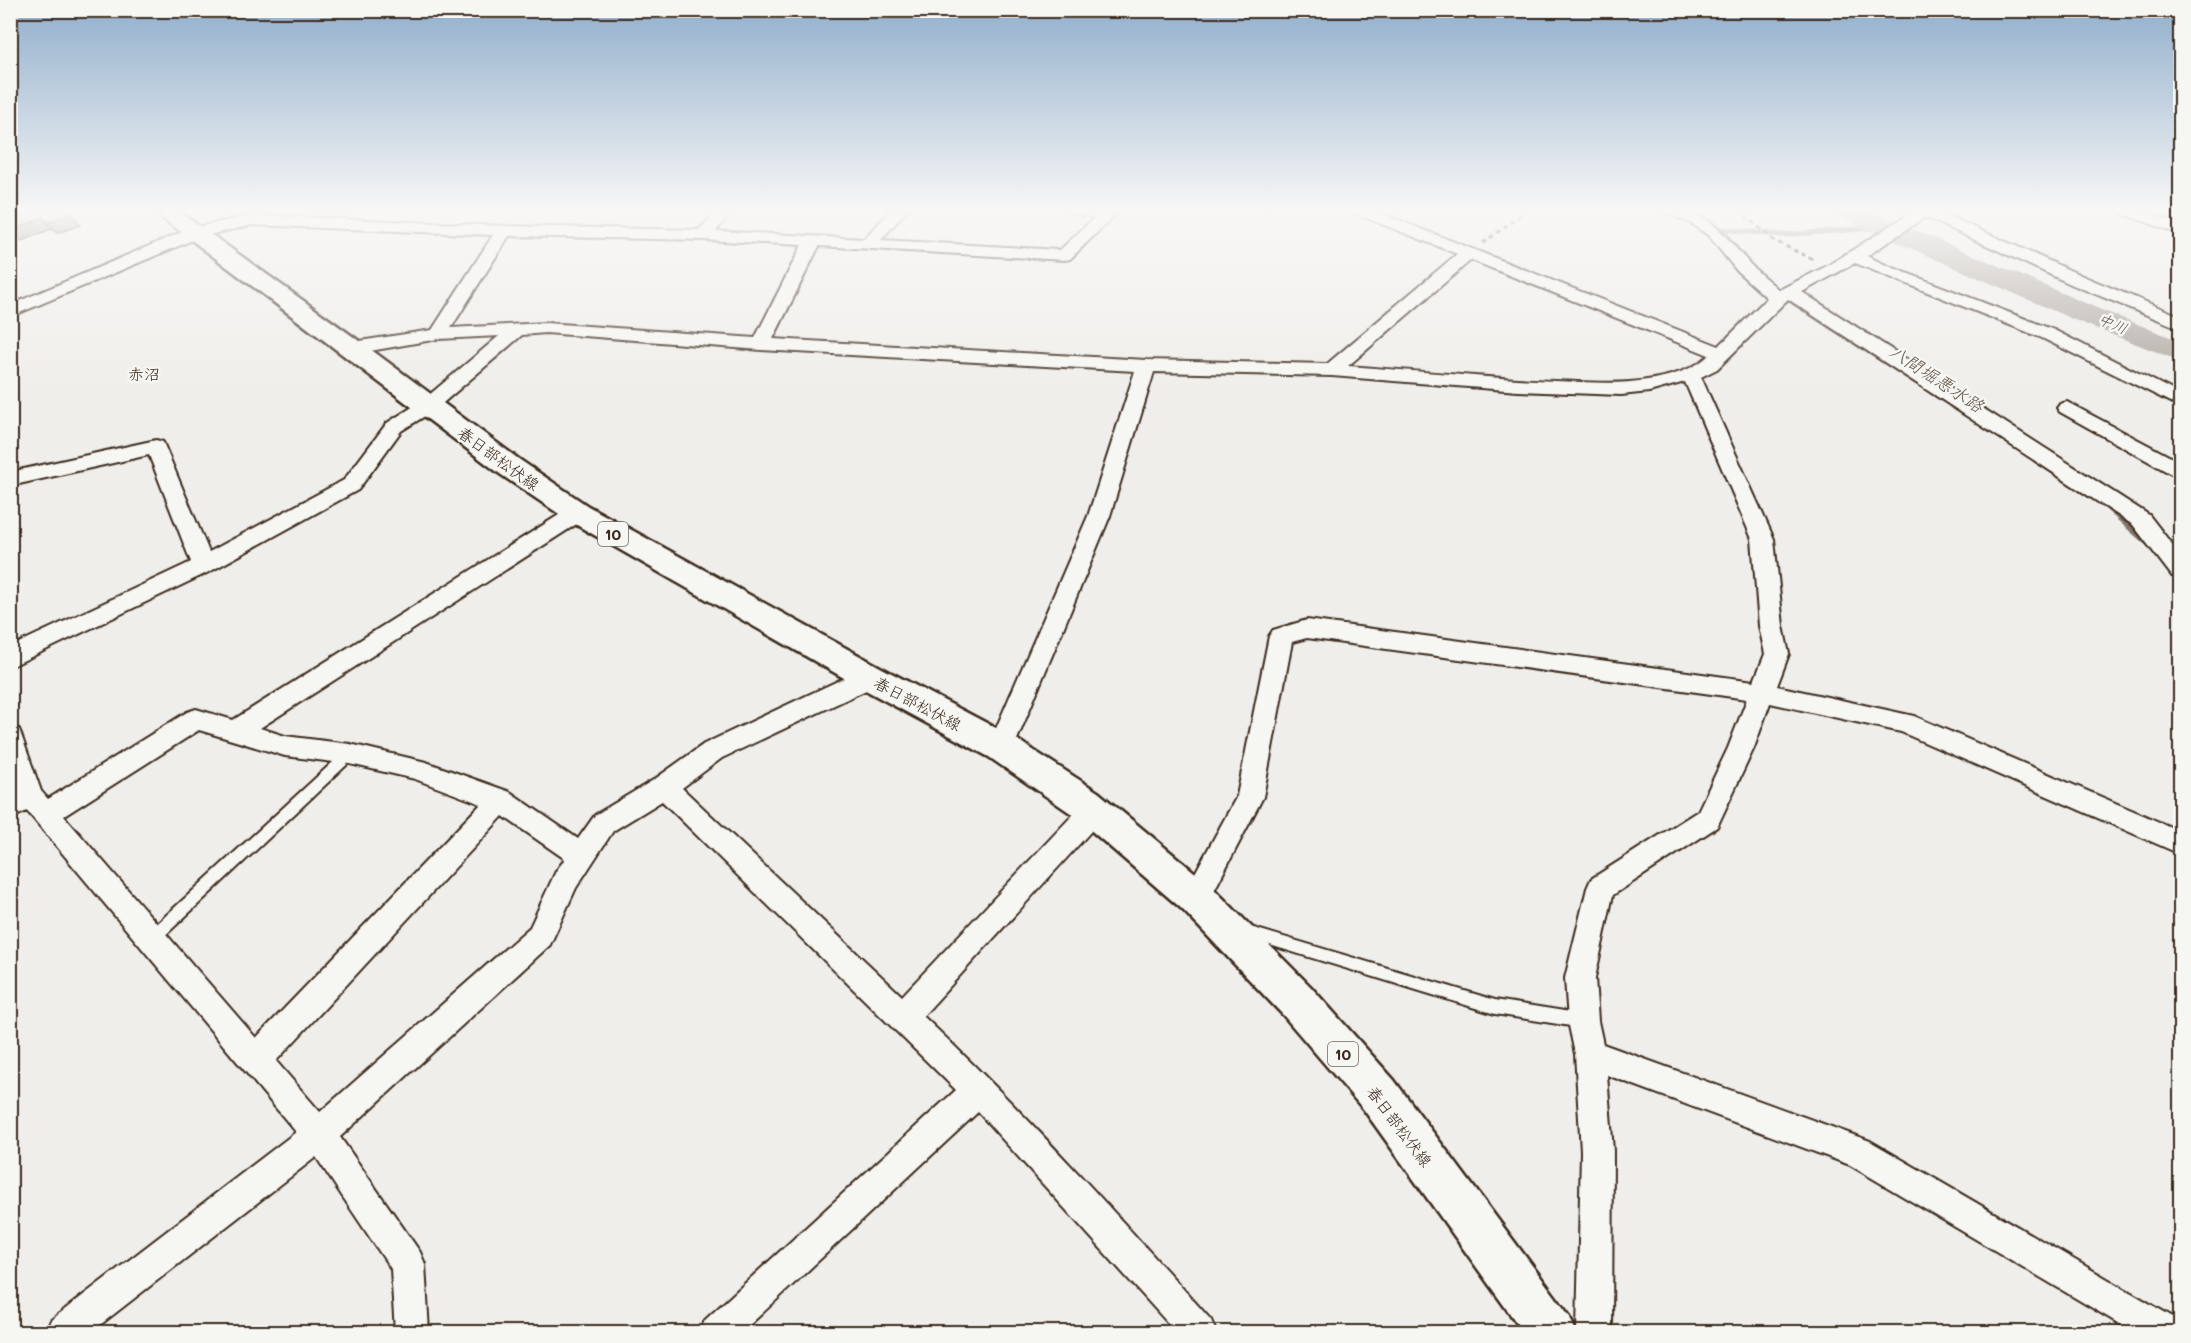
<svg xmlns="http://www.w3.org/2000/svg" width="2191" height="1343" viewBox="0 0 2191 1343" font-family="Mali,'Klee One',sans-serif">
<style>
.lines{fill:none;stroke-linecap:round;stroke-linejoin:round}
.stream-far1{stroke:#81766d;stroke-width:5}
.stream{stroke:#81766d;stroke-width:7}
.river{fill:#afa8a1;fill-rule:evenodd}
.lane-casing{stroke:#3b2a1e;stroke-width:4}
.street-casing{stroke:#3b2a1e;stroke-width:4}
.primary-casing{stroke:#3b2a1e;stroke-width:5}
.path{stroke:#3b2a1e;stroke-width:3;stroke-dasharray:4.5 4;stroke-linecap:butt}
.lane{fill:#f6f6f2;fill-rule:evenodd}
.street{fill:#f6f6f2;fill-rule:evenodd}
.primary{fill:#f6f6f2;fill-rule:evenodd}
.wall{fill:#a7a39d;stroke:#3b2a1e;stroke-width:1.5}
.shaded-wall{fill:#888480;stroke:#3b2a1e;stroke-width:1.5}
.building{fill:#c2bdb7;stroke:#3b2a1e;stroke-width:1.5}
.labels{text-anchor:middle;dominant-baseline:central;stroke-width:5;stroke-linejoin:round;paint-order:stroke}
.far-water-label{font-size:15px;font-style:italic;fill:#64564c;stroke:#f6f6f2}
.shield{fill:#f6f6f2;stroke:#73675e;stroke-width:1.5}
.shield-label{font-size:15px;font-weight:bold;fill:#3b2a1e}
.far-quarter-label{font-size:16px;fill:#3b2a1e;stroke:#f6f6f2}
.street-label{font-size:16px;fill:#3b2a1e;stroke:#f6f6f2}
.water-label{font-size:18px;font-style:italic;fill:#64564c;stroke:#f6f6f2}
</style>
<rect width="100%" height="100%" fill="#efeeea"/>
<filter id="ink" filterUnits="userSpaceOnUse"><feTurbulence type="fractalNoise" baseFrequency=".0167" numOctaves="2"/><feDisplacementMap in="SourceGraphic" scale="12" xChannelSelector="R" yChannelSelector="G"/><feConvolveMatrix kernelMatrix="1 2 1 2 8 2 1 2 1" color-interpolation-filters="sRGB"/></filter>
<g filter="url(#ink)">
<g class="lines">
<path class="stream-far1" d="M1678 210 1691 215
M1709 224 1721 229 1747 262
M1721 229 1782 235 1885 227
M1780 294 1917 383"/>
<path class="stream" d="M2110 509 2146 541"/>
<path class="river" d="M1833 210H1869L2099 309 2180 341V361L2077 321 1837 216Z"/>
<defs>
<path id="lane" d="M350 749 354 750 356 754 354 758 157 943 152 944 147 943 145 938 147 933 346 750Z
M1247 926 1495 1000 1583 1014 1588 1016 1590 1021 1588 1026 1583 1028 1495 1014 1247 938 1242 937 1240 932 1242 927Z"/>
<path id="street" d="M717 210H733L716 231 864 239 891 210H907L881 240 1060 250 1094 218 1072 213 1070 210H1120L1070 259 1064 260 819 246 773 339 1146 360 1327 364 1457 254 1354 213 1352 210H1373L1719 346 1767 298 1737 271 1709 236 1692 224 1667 213 1665 210C1711 210 1720 231 1748 262 1757 272 1769 281 1779 290L1829 265 1915 210H1935L2085 277 2180 316V327L2174 326 2073 285 1925 217 1867 256 1886 265 2054 330 2180 394V407L2042 338 1855 263 1802 292 2149 515 2180 555V578L2172 576 2133 525 1788 299 1717 369 1701 377 1774 539 1783 626 1789 654 1777 686 1914 716 2180 831V854L1901 732 1770 703 1754 748 1717 827 1613 895 1595 978 1598 1021 1603 1044 1870 1141 2178 1320 2180 1332H2133L1850 1165 1607 1075 1613 1151 1612 1332H1577L1581 1151 1575 1054 1568 1021 1565 978 1587 888 1591 879 1698 811 1728 748 1747 699 1307 638 1292 642 1263 797 1206 906 1196 909 1186 906 1182 897 1237 796 1269 636 1273 630 1307 620 1754 681 1765 654 1759 626 1752 539 1685 382 1649 392 1621 395 1518 391 1332 376 1154 372 1110 516 1014 747 1010 754 1001 757 992 754 988 747 1088 516 1135 371 761 350 546 333 522 335 436 409 401 431 358 490 211 571 10 667V647L191 562 149 455 10 486V472L156 440 163 442 209 552 344 480 387 423 422 401 499 336 438 339 353 354 346 352 344 348 346 344 353 342 432 330 493 235 252 225 200 237 10 317V305L189 229 252 215 504 226 699 230ZM509 236 704 240 802 245 755 338 546 323 451 328ZM1471 260 1709 355C1694 370 1668 377 1647 380 1616 385 1585 382 1555 381 1486 378 1417 371 1348 366Z
M2118 210H2140L2180 224V234L2120 213Z
M2067 402 2180 462V477L2173 475 2060 412 2057 408 2060 404Z
M578 506 586 508 589 513 586 518 260 728 285 736 350 744 426 762 510 792 578 839 595 815 655 779 704 744 861 670 870 668 879 670 882 677 879 684 722 758 682 788 902 996 1085 802 1094 799 1103 802 1107 810 1103 818 923 1016C1025 1112 1118 1216 1211 1320L1216 1332H1176L978 1112 742 1332H700L705 1320 956 1090 662 801 613 831 576 888 550 945 340 1137 420 1252 425 1264 429 1332H395L391 1269 316 1157 91 1332H46L51 1320 296 1132 27 811 10 819V794L15 791 10 776V726L19 729 41 791 48 799 187 712 196 709 233 720 570 508ZM199 730 285 756 350 764 415 779 481 804 256 1038 64 816ZM503 816 565 859 556 871 530 927 320 1112 276 1061Z"/>
<path id="primary" d="M152 210H177L362 343 520 460 588 506 882 668 1013 737 1098 792 1210 885 1311 987 1394 1080 1569 1315 1576 1332H1523L1364 1110 1283 1015 1182 909 1072 814 989 757 858 686 568 520 500 474Z"/>
</defs>
<use href="#lane" class="lane-casing"/>
<use href="#street" class="street-casing"/>
<use href="#primary" class="primary-casing"/>
<path class="path" d="M1739 210 1773 240 1814 260
M1483 243 1528 210"/>
<use href="#lane" class="lane"/>
<use href="#street" class="street"/>
<use href="#primary" class="primary"/>
</g>
<path class="wall" d="M10 210 72 213 80 225 57 233 51 229 10 246Z"/>
<path class="shaded-wall" d="M72 213 80 225 57 233 49 222Z
M43 218 51 229 10 246V231Z"/>
<path class="building" d="M10 210H66L72 213 49 222 43 218 10 231Z"/>
</g>
<linearGradient id="sky" x2="0" y2="1"><stop stop-color="#91afcc"/><stop offset="0.53" stop-color="#f8f7f6"/><stop offset="1" stop-color="#f8f7f6" stop-opacity="0"/></linearGradient>
<rect width="2191" height="398" fill="url(#sky)"/>
<g class="labels">
<g class="far-water-label">
<text transform="translate(2113 323) rotate(23)">中川</text>
</g>
<g class="shield">
<rect x="598" y="522" width="30" height="24" rx="4.5"/>
<rect x="1328" y="1042" width="30" height="24" rx="4.5"/>
</g>
<g class="shield-label">
<text x="613" y="534">10</text>
<text x="1343" y="1054">10</text>
</g>
<g class="far-quarter-label">
<text x="144" y="373">赤沼</text>
</g>
<g class="street-label">
<text transform="translate(499 458) rotate(36)">春日部松伏線</text>
<text transform="translate(918 703) rotate(28)">春日部松伏線</text>
<text transform="translate(1400 1126) rotate(53)">春日部松伏線</text>
</g>
<g class="water-label">
<text transform="translate(1937 378) rotate(33)">八間堀悪水路</text>
</g>
</g>
<rect width="2191" height="1343" fill="none" stroke="#f6f6f2" stroke-width="36"/>
<rect x="18" y="18" width="2155" height="1307" fill="none" stroke="#3b2a1e" stroke-width="2" filter="url(#ink)"/>
</svg>
